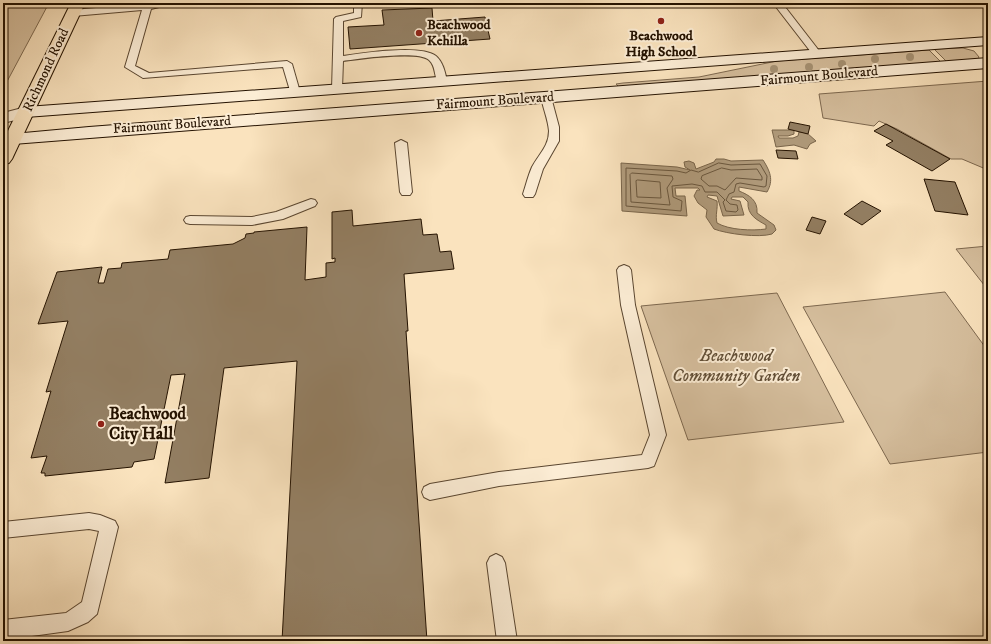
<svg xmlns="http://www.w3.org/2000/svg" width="991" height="644" viewBox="0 0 991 644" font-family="'IM FELL DW Pica',serif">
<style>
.green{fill:#d6bf9e;stroke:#7d684f}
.water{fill:#b19c7d;stroke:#79654b;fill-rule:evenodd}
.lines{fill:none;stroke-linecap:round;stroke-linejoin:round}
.shore{stroke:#6a573e;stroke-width:1}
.building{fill:#937f63;stroke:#241200}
.service-casing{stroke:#5a4630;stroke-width:2}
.tertiary-casing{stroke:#5a4630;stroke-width:2}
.secondary-casing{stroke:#241200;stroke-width:2}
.primary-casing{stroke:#241200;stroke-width:2}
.service{fill:#fcedd5;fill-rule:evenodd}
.tertiary{fill:#fcedd5;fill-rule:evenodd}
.secondary{fill:#fcedd5;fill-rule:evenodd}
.primary{fill:#fae3be;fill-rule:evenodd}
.tree{fill:#a69274}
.poi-dot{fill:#8f2418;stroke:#fcedd5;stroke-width:1.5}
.labels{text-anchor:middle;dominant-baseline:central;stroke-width:4;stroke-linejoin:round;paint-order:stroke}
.far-poi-label{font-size:14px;font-weight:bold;fill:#241200;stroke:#fcedd5;text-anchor:start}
.far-street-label{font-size:14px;fill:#241200;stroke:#fcedd5}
.park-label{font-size:17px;font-style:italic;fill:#624f37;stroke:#fcedd5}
.poi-label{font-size:17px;font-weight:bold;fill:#241200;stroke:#fcedd5;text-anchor:start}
</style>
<rect width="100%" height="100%" fill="#fae3be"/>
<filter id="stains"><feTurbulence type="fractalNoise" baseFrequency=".005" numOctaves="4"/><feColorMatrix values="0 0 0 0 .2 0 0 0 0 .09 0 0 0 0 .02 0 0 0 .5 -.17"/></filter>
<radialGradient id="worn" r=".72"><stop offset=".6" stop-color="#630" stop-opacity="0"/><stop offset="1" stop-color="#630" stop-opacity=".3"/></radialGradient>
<path class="green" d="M3 3H49L3 89Z
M963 48 974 51 979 57 978 59 947 62 934 49Z
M929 50 942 63 619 87 616 84 623 83 699 77 777 61Z
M988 81V170L962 159H951L897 129 879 121 874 126 823 118 819 94Z
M988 246V290L956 249Z
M945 292 988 351V452L890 464 803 307Z
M777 293 844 422 688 440 641 306Z"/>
<path class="water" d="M772 130H794V134L788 136H778L779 138H793L798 136 799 132 807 133 816 141 810 144 807 149 794 145 776 147Z
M716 159H724L731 161 763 160C770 171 774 180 767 192L739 187V191C749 195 758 200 757 213L774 225 776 230 772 234C759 238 727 234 714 229L706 217 707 210 698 203 694 196 697 190H700L698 188H675L676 196H685L687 216 622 211 621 163 677 167 690 170 685 167 684 162 689 161 694 163 696 169 714 162ZM708 195 717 196 723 216 744 215 740 201 731 199 732 197H743L748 202C747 215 757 220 766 225V229C752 231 729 230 717 223 715 215 718 209 717 201L707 197Z"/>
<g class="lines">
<path class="shore" d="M719 163 731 165 760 164 767 176 766 186 764 187 740 183 736 184 734 192 729 194 726 200 730 204 737 205 738 210 736 212 726 211 723 202 725 200 717 192H705L702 186 692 184 672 186 673 197 682 201 681 211 626 206V168L677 171 686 173 691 170 698 172Z
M722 168 731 170 757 169 762 177V180L736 178 725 190 717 186H709L701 179 702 176Z
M632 173 672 176 673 179 667 188 670 205 631 202 630 175Z
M638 180 660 182 661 198 637 197 636 181Z"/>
</g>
<path class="building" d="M432 8 433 21 485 17 490 39 350 49 348 27 384 25 382 10Z
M790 122 810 126 808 134 788 129Z
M886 124 950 159 932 171 886 145 893 141 874 131Z
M776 150 796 151 798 159 778 158Z
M924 179 955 182 968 215 935 211Z
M862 201 881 211 862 225 844 214Z
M352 210 353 226 421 219 423 235 437 234 440 252 451 251 454 269 404 274 408 331H406L427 641H282L297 361 224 368 209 478 165 483 185 374 171 375 154 459 134 462 132 467 45 476V473H41L47 456 31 458 51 391 46 392 68 321 38 324 57 272 102 267 98 283H104L108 269 121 268 122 263 168 259 170 250 233 244 245 238 246 234 254 233V232L307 227 305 280 326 277V263L335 262V258L332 259V212Z
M812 217 826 221 820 234 806 230Z"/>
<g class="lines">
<defs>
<path id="service" d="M153 3H168L167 5 151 9 135 66 149 73 287 61 292 64 300 92 299 94H291L283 67 143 78 125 67 142 10 73 16 69 13 73 10Z
M354 3H362L361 17 343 21V56C362 53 421 44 436 56 443 62 445 72 447 81L446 83H438C434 76 436 66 429 60 418 50 359 59 343 61L342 89 341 91H333L332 89 334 19 336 17 354 13Z
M773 3H782L820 52 822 54 820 56H814Z
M546 94 551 97 559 127V141L543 169 535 194 533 197H525L523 194C526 185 528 176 532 167 539 154 549 146 549 131 548 119 543 108 541 97Z
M401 140 407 143 412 192 410 195H402L400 192 395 143Z
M311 199 315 200 317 203 315 206 283 219 252 225 190 224 186 223 184 220 186 217 190 216 252 217 276 212Z
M624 265 629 267 631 270 635 305 666 435 654 466 648 468 499 486 430 500 424 497 422 492 424 487 430 484 499 472 642 455 650 435 621 305 617 270 619 267Z
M89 513 100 515 115 521 118 527 97 614 88 622 68 631 3 640V620L66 613 82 602 99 531 89 529 3 538V522Z
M496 554 502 557 505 563 517 641H497L487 563 490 557Z"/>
<path id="tertiary" d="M26 107 32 108 34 112 32 116 3 123V113Z"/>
<path id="secondary" d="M988 37V45L26 117 20 116 18 112 20 108 26 107Z
M988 58V68L13 144 7 143 4 139 7 135 13 134 89 127Z"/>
<path id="primary" d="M71 3H85L12 159 9 163 3 164V141Z"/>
</defs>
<use href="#service" class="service-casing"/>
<use href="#tertiary" class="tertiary-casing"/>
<use href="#secondary" class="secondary-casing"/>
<use href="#primary" class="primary-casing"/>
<use href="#service" class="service"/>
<use href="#tertiary" class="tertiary"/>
<use href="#secondary" class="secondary"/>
<use href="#primary" class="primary"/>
</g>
<g class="tree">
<circle cx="910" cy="57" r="4"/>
<circle cx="875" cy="59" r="4"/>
<circle cx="842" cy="64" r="4"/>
<circle cx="809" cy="67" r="4"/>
<circle cx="774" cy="69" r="4"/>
</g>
<g class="poi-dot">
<circle cx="661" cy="21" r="4"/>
<circle cx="419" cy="33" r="4"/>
<circle cx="101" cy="424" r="4"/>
</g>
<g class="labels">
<g class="far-poi-label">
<text x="427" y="25">Beachwood<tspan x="427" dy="16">Kehilla</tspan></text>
<text x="661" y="36" text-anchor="middle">Beachwood<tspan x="661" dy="16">High School</tspan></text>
</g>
<g class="far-street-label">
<text transform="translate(46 70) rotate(-65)">Richmond Road</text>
<text transform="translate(819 76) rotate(-5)">Fairmount Boulevard</text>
<text transform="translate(495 101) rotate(-4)">Fairmount Boulevard</text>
<text transform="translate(172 125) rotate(-4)">Fairmount Boulevard</text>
</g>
<g class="park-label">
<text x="736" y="356">Beachwood<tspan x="736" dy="20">Community Garden</tspan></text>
</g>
<g class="poi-label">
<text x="109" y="414">Beachwood<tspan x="109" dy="20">City Hall</tspan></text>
</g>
</g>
<rect width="991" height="644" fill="none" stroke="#fae3be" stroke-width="16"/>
<rect x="4" y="4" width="983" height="636" fill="none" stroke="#241200" stroke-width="2"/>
<rect x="8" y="8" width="975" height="628" fill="none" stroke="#241200"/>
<rect width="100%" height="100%" filter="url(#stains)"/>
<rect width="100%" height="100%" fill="url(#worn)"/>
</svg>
